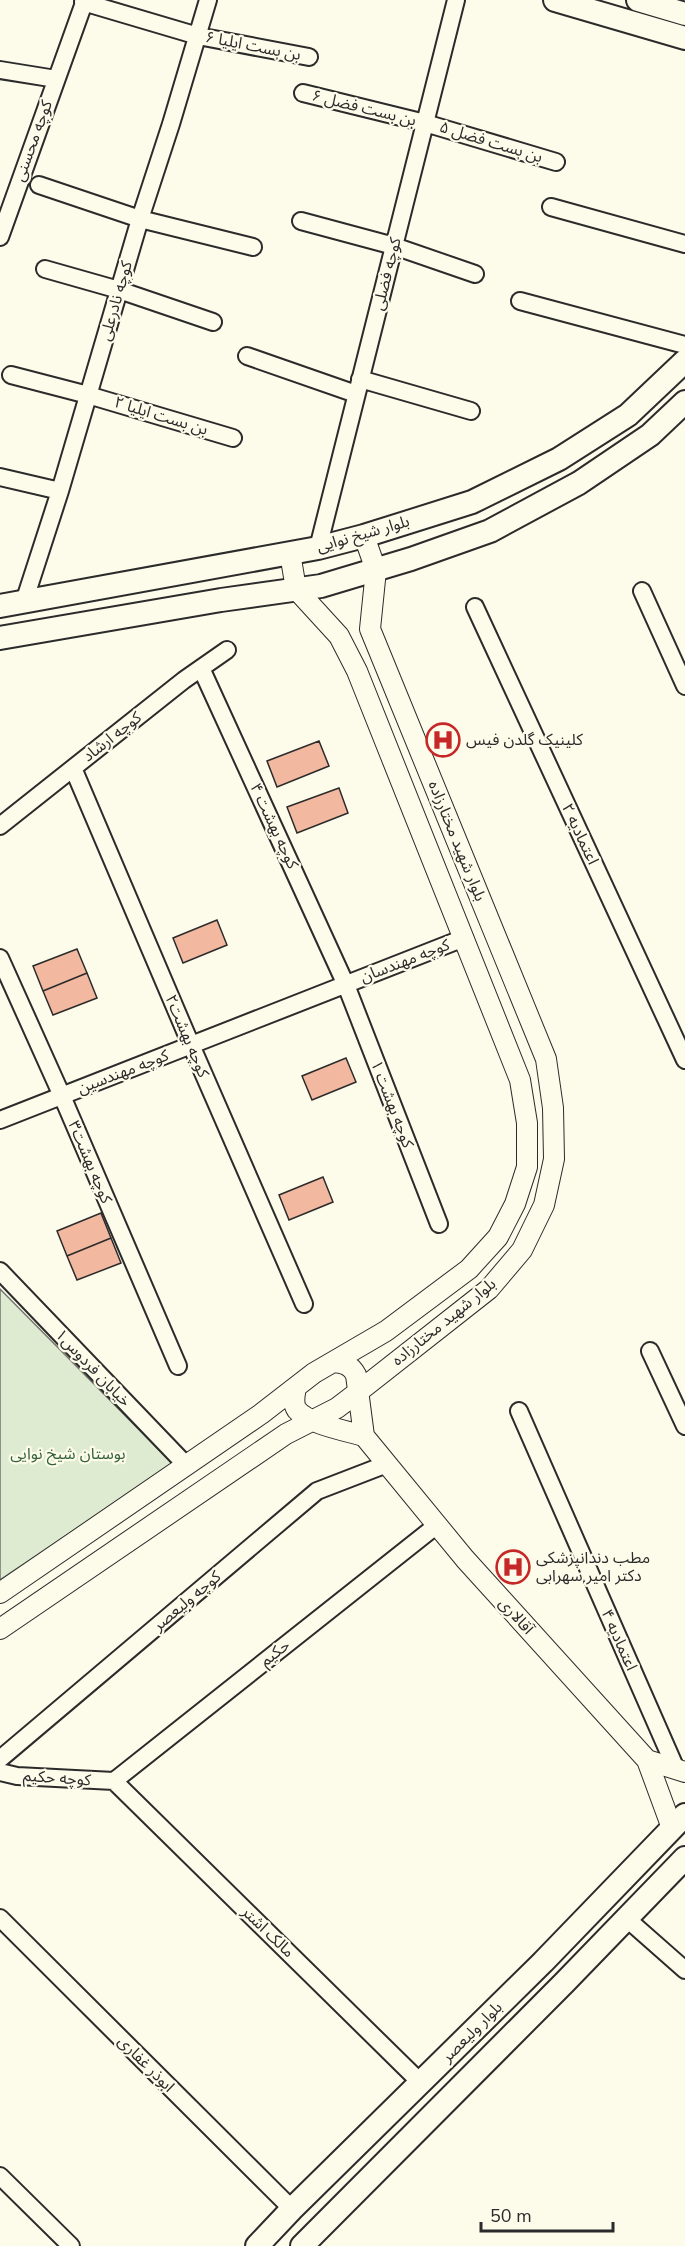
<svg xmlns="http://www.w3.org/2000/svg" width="685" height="2246" viewBox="0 0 685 2246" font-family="'Nunito Sans','Noto Sans Arabic',sans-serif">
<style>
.green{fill:#deebd1;stroke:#74746e;stroke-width:1.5}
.building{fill:#f2b8a0;stroke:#2b2b2b;stroke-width:1.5}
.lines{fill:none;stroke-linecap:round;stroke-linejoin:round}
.minor-casing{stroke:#2b2b2b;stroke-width:20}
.tertiary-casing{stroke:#2b2b2b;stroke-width:22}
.secondary-casing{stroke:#2b2b2b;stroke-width:26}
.minor{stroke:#fdfbea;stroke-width:16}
.tertiary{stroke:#fdfbea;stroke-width:20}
.secondary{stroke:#fdfbea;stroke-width:22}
.labels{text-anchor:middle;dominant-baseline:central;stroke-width:4.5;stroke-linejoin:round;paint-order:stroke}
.street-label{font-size:16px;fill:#2b2b2b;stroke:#fdfbea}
.poi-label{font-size:16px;fill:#2b2b2b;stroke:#fdfbea;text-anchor:start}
.park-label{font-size:16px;fill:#34623c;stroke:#fdfbea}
</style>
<rect width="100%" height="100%" fill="#fdfbea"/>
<path class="green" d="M0 1289 173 1464 0 1580Z"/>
<path class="building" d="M319 741 329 766 277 787 267 761Z
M339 788 348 813 297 833 287 807Z
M217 920 227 945 183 963 173 938Z
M77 949 87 973 43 991 33 966Z
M87 973 97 998 53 1015 43 991Z
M346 1058 356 1082 312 1100 302 1076Z
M323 1177 333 1202 289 1220 279 1195Z
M101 1213 111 1238 67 1256 57 1231Z
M111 1238 121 1263 77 1280 67 1256Z"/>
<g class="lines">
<defs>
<path id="minor" d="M83 2 198 36 309 57
M0 70 56 79
M303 93 425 123 556 162
M39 185 140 219 253 247
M551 207 685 244
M301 221 394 246 475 274
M0 237 85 0
M45 269 119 290 213 322
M520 301 685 345
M247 356 356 394
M11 375 88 395 233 438
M360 379 471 411
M0 477 60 491
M318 548 456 0
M642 591 685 686
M24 602 60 491 140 219 171 124 208 0
M475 607 685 1060
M201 668 346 985 439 1224
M73 768 191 1045 304 1304
M0 826 184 680 227 650
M0 958 62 1096 178 1366
M0 1120 464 938
M0 1271 186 1465
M650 1351 685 1426
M519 1411 676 1769
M0 1759 317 1491 387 1464
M0 1772 17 1776 114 1781
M114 1781 421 2083
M114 1781 437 1525
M0 1918 292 2209
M626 1918 685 1970
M0 2176 71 2246"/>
<path id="tertiary" d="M333 1362C344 1363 351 1365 356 1375L364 1436
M296 1387C295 1394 292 1403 297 1410 308 1424 347 1431 364 1436
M364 1436 465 1559 647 1760 685 1772
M0 1593 261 1414 314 1373 386 1331 469 1269 498 1237 515 1204 527 1167V1123L520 1080 357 671 339 636 296 589 290 553
M0 1629 286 1434 337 1408 358 1392 489 1289 522 1250 544 1205 554 1159 553 1108 546 1059 370 629 376 570 364 536
M647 1760 672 1828"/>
<path id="secondary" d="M555 0 685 38
M638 0 685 14
M0 606 318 548 364 536 472 502 559 459 628 415 685 361
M0 638 221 600 321 586 411 559 490 531 579 483 650 435 685 402
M257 2246 292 2209 543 1962 685 1815
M302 2246 564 1983 685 1858"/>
</defs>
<use href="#minor" class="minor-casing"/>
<use href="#tertiary" class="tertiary-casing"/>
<use href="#secondary" class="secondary-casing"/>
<use href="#minor" class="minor"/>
<use href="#tertiary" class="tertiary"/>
<use href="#secondary" class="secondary"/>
</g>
<defs>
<symbol id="hospital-ring" viewBox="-11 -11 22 22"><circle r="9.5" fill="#fdfbea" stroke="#c62828" stroke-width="1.5"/><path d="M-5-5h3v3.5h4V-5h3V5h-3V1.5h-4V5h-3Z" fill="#c62828"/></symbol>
</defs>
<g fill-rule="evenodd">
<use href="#hospital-ring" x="424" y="721" width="38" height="38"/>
<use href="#hospital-ring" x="494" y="1548" width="38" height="38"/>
</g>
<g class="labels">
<g class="street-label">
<text transform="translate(253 46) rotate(11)">۶ بن بست ایلیا</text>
<text transform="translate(364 108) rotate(14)">۶ بن بست فضل</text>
<text transform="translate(33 141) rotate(-70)">کوچه محسنی</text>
<text transform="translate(491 142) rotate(17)">۵ بن بست فضل</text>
<text transform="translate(387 274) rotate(-76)">کوچه فضلی</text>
<text transform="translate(116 301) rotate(-74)">کوچه نادرعلی</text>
<text transform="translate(161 416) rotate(17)">بن بست ایلیا ۲</text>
<text transform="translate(363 534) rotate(-16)">بلوار شیخ نوایی</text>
<text transform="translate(112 737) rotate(-38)">کوچه ارشاد</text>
<text transform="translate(274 826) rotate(65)">کوچه بهشت ۴</text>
<text transform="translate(580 834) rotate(65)">اعتمادیه ۲</text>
<text transform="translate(457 841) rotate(68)">بلوار شهید مختارزاده</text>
<text transform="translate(405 961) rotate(-21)">کوچه مهندسان</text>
<text transform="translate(187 1036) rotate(67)">کوچه بهشت۲</text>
<text transform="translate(123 1072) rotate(-21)">کوچه مهندسین</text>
<text transform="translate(392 1104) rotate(69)">کوچه بهشت ۱</text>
<text transform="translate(90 1162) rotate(67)">کوچه بهشت۳</text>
<text transform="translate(444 1322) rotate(-39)">بلوار شهید مختارزاده</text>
<text transform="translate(93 1368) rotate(46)">خیابان فردوس۱</text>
<text transform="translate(187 1601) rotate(-40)">کوچه ولیعصر</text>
<text transform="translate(516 1616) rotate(48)">آقالاری</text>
<text transform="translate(619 1640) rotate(66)">اعتمادیه ۴</text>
<text transform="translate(275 1653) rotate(-38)">حکیم</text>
<text transform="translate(57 1778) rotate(4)">کوچه حکیم</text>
<text transform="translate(268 1932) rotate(44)">مالک اشتر</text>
<text transform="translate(472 2032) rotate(-45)">بلوار ولیعصر</text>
<text transform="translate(146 2064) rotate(45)">ابوذر غفاری</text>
</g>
<g class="poi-label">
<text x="466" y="740">کلینیک گلدن فیس</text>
<text x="536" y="1558">مطب دندانپزشکی<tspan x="536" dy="18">دکتر امیر سهرابی</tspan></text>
</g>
<g class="park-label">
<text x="68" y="1454">بوستان شیخ نوایی</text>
</g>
</g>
<path d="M481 2222v9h132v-9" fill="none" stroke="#2b2b2b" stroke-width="3"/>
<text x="490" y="2222" font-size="18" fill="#2b2b2b" stroke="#fdfbea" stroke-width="4.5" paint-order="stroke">50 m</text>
</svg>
